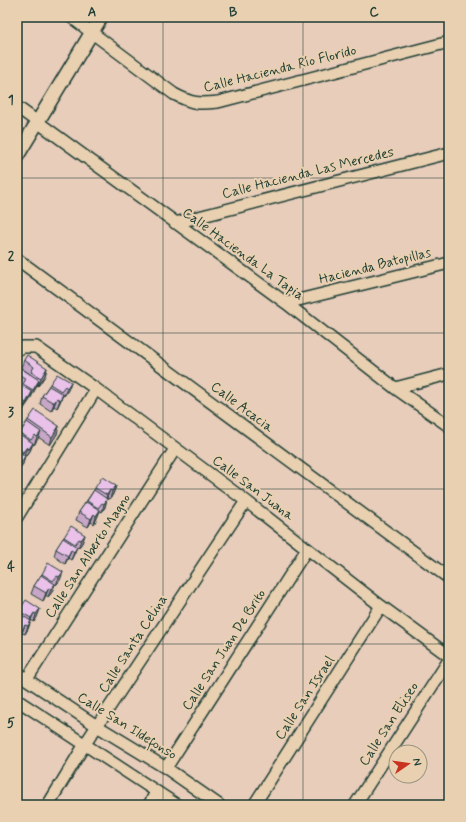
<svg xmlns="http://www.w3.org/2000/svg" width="466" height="822" viewBox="0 0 466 822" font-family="Mynerve,sans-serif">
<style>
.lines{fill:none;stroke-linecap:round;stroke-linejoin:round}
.minor-casing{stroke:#1f3d34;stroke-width:14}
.tertiary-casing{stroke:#1f3d34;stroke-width:16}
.minor{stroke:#e8d0b0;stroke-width:11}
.tertiary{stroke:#e8d0b0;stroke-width:13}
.wall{fill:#c8a6c8;stroke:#1f3d34}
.shaded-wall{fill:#a387a3;stroke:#1f3d34}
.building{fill:#e9c1e9;stroke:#1f3d34}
.grid{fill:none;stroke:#1f3d34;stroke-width:1;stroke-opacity:0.55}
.labels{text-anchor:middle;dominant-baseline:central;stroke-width:4;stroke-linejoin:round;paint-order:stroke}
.street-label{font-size:14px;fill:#1f3d34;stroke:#e8d0b0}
.neatline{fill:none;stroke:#1f3d34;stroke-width:1.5}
.grid-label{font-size:13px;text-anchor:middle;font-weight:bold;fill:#1f3d34}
</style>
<rect width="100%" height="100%" fill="#e8cdbb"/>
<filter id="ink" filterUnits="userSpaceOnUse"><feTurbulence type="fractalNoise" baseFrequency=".025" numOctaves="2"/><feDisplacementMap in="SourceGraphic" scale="8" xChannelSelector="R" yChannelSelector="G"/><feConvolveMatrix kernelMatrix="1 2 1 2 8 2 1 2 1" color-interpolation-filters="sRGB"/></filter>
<g filter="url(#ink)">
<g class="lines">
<defs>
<path id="minor" d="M71 17 174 94C193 104 198 104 218 102L449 42
M17 107 286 303 395 388 449 426
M175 223 449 153
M17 259 449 578
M286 303 449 263
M17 350 23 347H36L96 389 246 501 381 606 449 656
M395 388 449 374
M17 517 96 389
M17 673 97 726 166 768 219 805
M27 679 175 449
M17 700 177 805
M166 768 307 549
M48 805 85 744 246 501
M149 805 156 792
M254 805 381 606
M355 805 449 660"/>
<path id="tertiary" d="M17 156 101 17"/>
</defs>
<use href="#minor" class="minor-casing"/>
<use href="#tertiary" class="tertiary-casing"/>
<use href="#minor" class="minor"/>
<use href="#tertiary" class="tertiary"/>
</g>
<path class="wall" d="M24 360 47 368 45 376 38 386 37 385 30 400 23 410H22L17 419V371L30 374 21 368Z
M71 382 68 390 64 396 63 395 60 402 57 408 54 406 51 411 40 404 42 396 50 384Z
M28 420 59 426 57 434 50 445 38 437 34 445 33 444 30 451 26 456 24 455 23 464 19 469 17 468V437L19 434Z
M116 486 113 494 110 499 107 498 105 507 102 512 100 511 97 518 94 524 91 522 88 527 76 520 79 512 94 490 95 488Z
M85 535 82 543 78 548 77 547 74 554 71 560 68 558 65 564 54 556 56 549 64 537Z
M63 572 60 580 56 585 55 584 52 592 48 597 46 595 43 601 31 594 34 586 42 574Z
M40 609 37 617 34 622 31 620 28 629 25 634 22 633 19 638 17 637V612L18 613 19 611Z"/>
<path class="shaded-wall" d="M47 368 45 376 38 386 41 378Z
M39 380 36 388 23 410 26 403Z
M71 382 68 390 64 396 67 388Z
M63 394 60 402 57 408 60 400Z
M57 398 54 406 51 411 54 403Z
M24 404 21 412 17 419 18 414Z
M59 426 57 434 50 445 52 437Z
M41 432 38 439 34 445 37 437Z
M33 443 30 451 26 456 29 449Z
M27 447 24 455 20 460 23 452Z
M25 456 23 464 19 469 22 461Z
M116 486 113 494 110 499 112 491Z
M110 490 107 498 104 503 107 495Z
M107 499 105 507 102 512 104 504Z
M100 510 97 518 94 524 96 516Z
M94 514 91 522 88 527 91 519Z
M85 535 82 543 78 548 81 540Z
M77 547 74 554 71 560 74 552Z
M71 550 68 558 65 564 68 556Z
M63 572 60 580 56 585 59 577Z
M55 584 52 592 48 597 51 589Z
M49 588 46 595 43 601 46 593Z
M40 609 37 617 34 622 36 614Z
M34 613 31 620 28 626 31 618Z
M31 621 28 629 25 634 28 626Z
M25 625 22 633 19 638 22 630Z"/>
<path class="building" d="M27 355 47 368 41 378 31 372 34 367 24 360Z
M19 367 39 380 33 390 23 384 26 379 17 373V371Z
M57 374 71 382 67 388 65 386 61 391 50 384Z
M17 383 32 392 26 403 17 397V394L19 391 17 390Z
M49 386 63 394 60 400 57 398 54 403 42 396Z
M17 400 24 404 18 414H17Z
M35 410 59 426 52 437 28 420Z
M27 422 41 432 37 437 35 435 31 440 20 433Z
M19 434 33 443 29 449 27 447 23 452 17 448V437Z
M17 450 25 456 22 461 19 460 17 463Z
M102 477 116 486 112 491 110 490 107 495 95 488Z
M94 490 107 499 104 504 102 503 98 508 87 501Z
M86 502 100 510 96 516 94 514 91 519 79 512Z
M71 526 85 535 81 540 79 539 75 544 64 537Z
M63 538 77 547 74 552 71 550 68 556 56 549Z
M48 563 63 572 59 577 57 576 53 581 42 574Z
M41 575 55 584 51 589 49 588 46 593 34 586Z
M26 600 40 609 36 614 34 613 31 618 19 611Z
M17 612 31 621 28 626 25 625 22 630 17 627Z"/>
</g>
<path class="grid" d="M163 17V805M303 17V805M17 178H449M17 333H449M17 489H449M17 644H449"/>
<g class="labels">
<g class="street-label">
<text transform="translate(280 69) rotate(-14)">Calle Hacienda Río Florido</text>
<text transform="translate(308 173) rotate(-14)">Calle Hacienda Las Mercedes</text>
<text transform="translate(243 254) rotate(36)">Calle Hacienda La Tapia</text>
<text transform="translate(375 266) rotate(-14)">Hacienda Batopillas</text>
<text transform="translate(242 407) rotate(37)">Calle Acacia</text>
<text transform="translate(253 488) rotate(37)">Calle San Juana</text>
<text transform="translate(88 556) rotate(-57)">Calle San Alberto Magno</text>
<text transform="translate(133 644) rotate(-57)">Calle Santa Celina</text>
<text transform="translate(224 650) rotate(-57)">Calle San Juan De Brito</text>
<text transform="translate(305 698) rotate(-57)">Calle San Israel</text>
<text transform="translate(389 724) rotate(-57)">Calle San Eliseo</text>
<text transform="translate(127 726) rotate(32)">Calle San Ildefonso</text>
</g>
</g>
<rect width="466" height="822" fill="none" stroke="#e8d0b0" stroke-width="44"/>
<g transform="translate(408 764) rotate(77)"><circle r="19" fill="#e8d0b0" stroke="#98957e"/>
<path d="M0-3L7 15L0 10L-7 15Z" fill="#c8321e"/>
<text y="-6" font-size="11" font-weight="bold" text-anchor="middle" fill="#1f3d34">N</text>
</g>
<rect x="22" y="22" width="422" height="778" class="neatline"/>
<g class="grid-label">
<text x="92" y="16">A</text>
<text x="233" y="16">B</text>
<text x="374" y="16">C</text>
<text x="11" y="104">1</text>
<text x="11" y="260">2</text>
<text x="11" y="416">3</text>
<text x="11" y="571">4</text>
<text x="11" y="727">5</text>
</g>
</svg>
